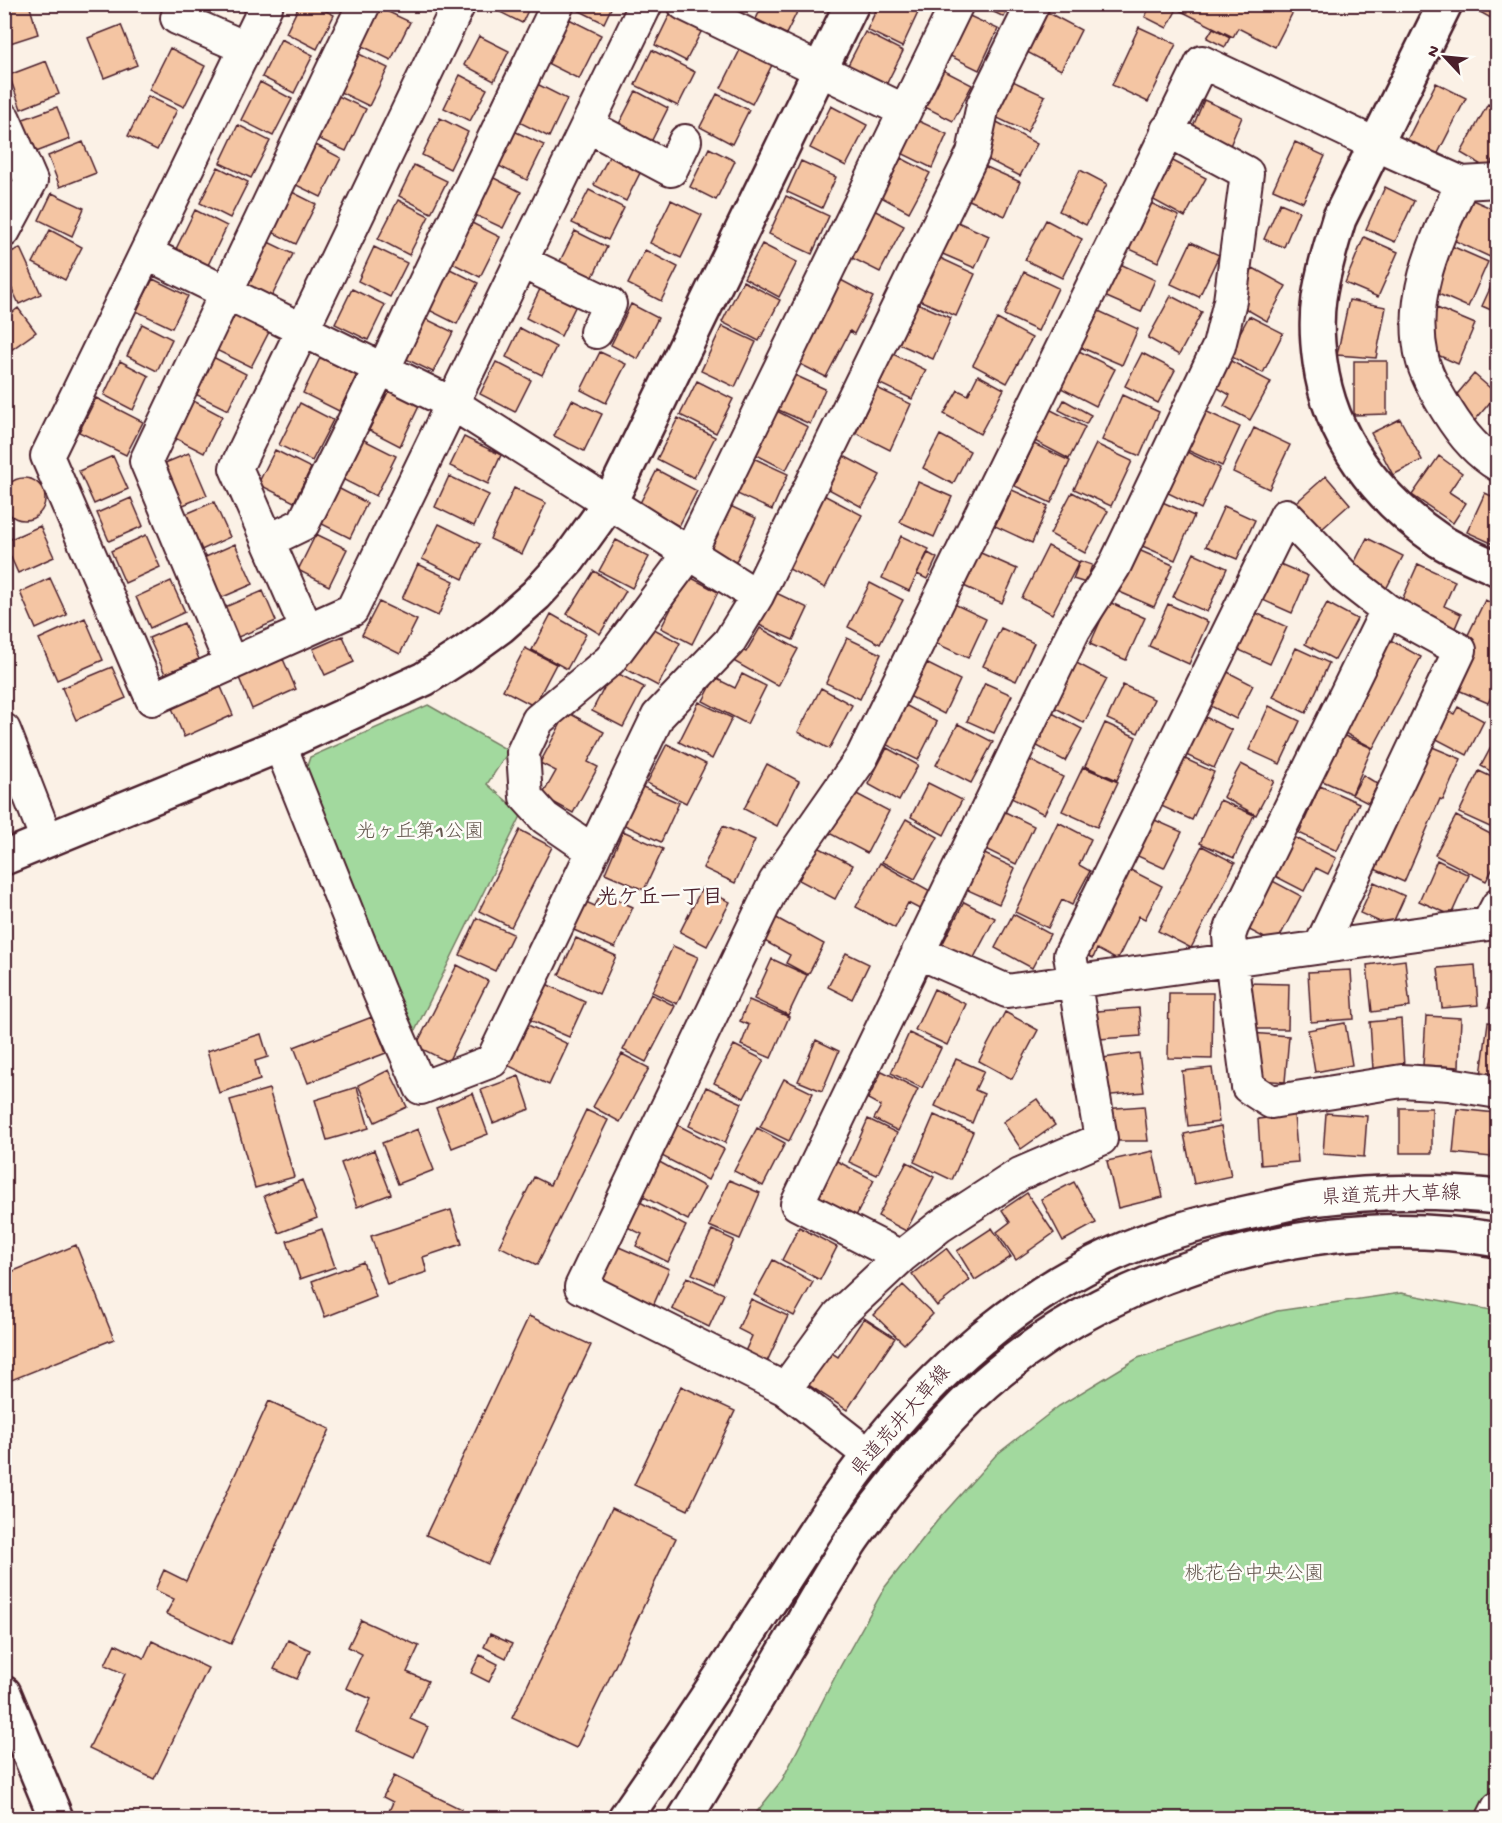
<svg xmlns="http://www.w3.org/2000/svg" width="1502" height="1823" viewBox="0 0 1502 1823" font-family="'Gochi Hand','Klee One',sans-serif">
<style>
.green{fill:#a2d99e;stroke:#767c64;stroke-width:1.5}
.building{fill:#f4c5a3;stroke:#4a1f2b;stroke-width:1.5}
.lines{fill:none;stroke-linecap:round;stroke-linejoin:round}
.street-casing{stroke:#4a1f2b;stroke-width:36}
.secondary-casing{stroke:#4a1f2b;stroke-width:38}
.street{stroke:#fdfcf7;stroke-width:32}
.secondary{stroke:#fdfcf7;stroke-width:33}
.labels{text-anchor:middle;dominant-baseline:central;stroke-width:5;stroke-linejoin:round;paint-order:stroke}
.park-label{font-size:20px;fill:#64574e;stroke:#fdfcf7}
.street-label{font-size:20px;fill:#4a1f2b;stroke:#fdfcf7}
.neighbourhood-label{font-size:21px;font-weight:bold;fill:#4a1f2b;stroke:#fdfcf7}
</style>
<rect width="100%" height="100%" fill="#fbf1e6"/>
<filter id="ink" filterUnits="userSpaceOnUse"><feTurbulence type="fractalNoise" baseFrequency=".0167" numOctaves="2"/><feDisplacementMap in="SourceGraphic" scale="12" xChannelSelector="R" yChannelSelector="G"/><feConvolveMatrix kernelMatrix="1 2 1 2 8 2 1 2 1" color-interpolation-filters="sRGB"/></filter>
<g filter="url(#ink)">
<path class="green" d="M428 705 509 751 487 784 522 814 412 1037 306 769 310 757Z
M1401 1293 1497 1311V1818H752L782 1780 840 1667 885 1587 937 1521 996 1455 1059 1406 1138 1358 1277 1311Z"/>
<path class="building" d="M4 4H29L38 34 4 45Z
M300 4H313L334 15 317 49 286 33Z
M494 4H531L522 23 492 8Z
M573 4H613L604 23 572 7Z
M763 4H801L786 34 756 19Z
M879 4H922L902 47 867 30Z
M977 4H1010L1004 17Z
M1151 4H1297L1275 47 1238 28 1233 37 1177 9 1167 28 1145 17Z
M1470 4H1498V22L1469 6Z
M380 8 410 22 391 60 362 46Z
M1045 11 1081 30 1061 70 1025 51Z
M671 12 703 28 686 61 655 45Z
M963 13 998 29 979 70 944 53Z
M569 19 601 35 579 79 547 63Z
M121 25 137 65 104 78 88 38Z
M1139 27 1176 44 1148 102 1112 85Z
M1213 28 1230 37 1225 47 1207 38Z
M865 32 903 51 883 91 845 71Z
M479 36 509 51 494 81 464 65Z
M281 39 313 55 294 93 262 77Z
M742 46 774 61 752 104 721 88Z
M170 48 205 66 184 107 149 90Z
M652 50 695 72 678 106 635 85Z
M357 53 388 68 369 106 338 91Z
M46 61 59 94 21 109 9 75Z
M935 66 972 85 953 121 917 103Z
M460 75 487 89 470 121 444 108Z
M1004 77 1045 96 1027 132 987 113Z
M260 82 292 99 273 136 241 120Z
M1436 83 1466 98 1434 161 1404 146Z
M537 84 567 99 549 137 519 122Z
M636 91 668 108 651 142 618 126Z
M717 94 749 110 732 144 700 127Z
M336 95 366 109 346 151 315 137Z
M148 96 177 110 157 150 128 136Z
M1204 100 1242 117 1227 153 1189 136Z
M1488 104 1498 109V152L1488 169 1461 153Z
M831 106 867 125 846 166 810 148Z
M57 107 70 139 31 154 18 121Z
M910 117 947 134 932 168 895 150Z
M440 118 468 132 450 169 422 155Z
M995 121 1037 144 1020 176 977 154Z
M238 125 270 141 251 178 220 163Z
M514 131 544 145 527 180 497 165Z
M83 142 96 173 60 187 48 156Z
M1295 142 1325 156 1303 202 1273 189Z
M312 143 341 158 321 197 292 183Z
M709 148 735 161 716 200 690 187Z
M611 153 642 169 626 201 594 185Z
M901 158 930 173 909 212 881 197Z
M1169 159 1206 178 1185 217 1148 197Z
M801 161 836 177 822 208 787 192Z
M414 165 447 181 431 213 399 196Z
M982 165 1020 182 1005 216 967 199Z
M218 167 248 182 230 218 200 203Z
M1080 170 1107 184 1086 225 1059 211Z
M492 177 521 192 503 228 473 214Z
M1385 187 1414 201 1395 242 1366 229Z
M589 190 624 208 608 240 572 223Z
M290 191 316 204 296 244 270 231Z
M52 193 84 208 72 236 39 220Z
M786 196 829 216 812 254 769 234Z
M1470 199 1498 211V242L1490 257 1451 239Z
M398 200 429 216 409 255 378 239Z
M671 200 702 215 681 258 650 243Z
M1144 200 1179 216 1158 262 1123 246Z
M1280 203 1299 211 1284 247 1264 239Z
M870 208 904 226 880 272 846 255Z
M195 210 227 226 208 265 176 249Z
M953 220 989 236 975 268 938 252Z
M1046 220 1082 239 1062 278 1025 260Z
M470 222 500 237 480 277 450 262Z
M50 230 82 247 65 280 33 263Z
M575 231 607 247 591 281 558 265Z
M1364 237 1398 252 1378 297 1345 283Z
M264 240 293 254 271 298 243 284Z
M1191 242 1219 255 1199 297 1171 284Z
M762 244 797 262 779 297 744 278Z
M1447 244 1488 262 1468 307 1427 289Z
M374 247 407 263 390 297 358 281Z
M20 248 41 294 19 304 12 289 4 292V255Z
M645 250 678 267 661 301 628 284Z
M938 257 975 274 956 316 919 300Z
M1116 262 1155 280 1141 312 1102 295Z
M448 268 478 283 457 324 427 309Z
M1253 268 1286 286 1267 321 1234 302Z
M1498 271V313L1482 306Z
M1024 272 1058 288 1038 331 1004 315Z
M837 278 873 297 854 334 850 331 826 377 794 361Z
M153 279 188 296 172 328 136 311Z
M743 281 780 300 759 341 722 322Z
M542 285 577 303 561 336 526 318Z
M352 289 385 305 368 340 335 324Z
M1171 296 1202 312 1179 355 1148 338Z
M1349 300 1386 307 1376 358 1337 355Z
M917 303 951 318 933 359 899 344Z
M631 304 658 318 638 359 611 345Z
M1090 307 1138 329 1122 365 1073 344Z
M18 308 36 332 4 355V319Z
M1437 308 1475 324 1458 364 1422 348Z
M233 312 270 330 251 367 214 349Z
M1249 316 1283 333 1263 373 1228 355Z
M424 318 453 332 433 372 404 358Z
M997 319 1032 338 1007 383 973 365Z
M142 324 172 339 157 371 127 356Z
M722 326 756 342 735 387 701 371Z
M520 328 556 347 542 375 506 357Z
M1079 351 1115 369 1096 406 1059 387Z
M600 352 626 364 606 403 581 390Z
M889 352 926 370 912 399 874 381Z
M1142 353 1175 370 1158 403 1125 386Z
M322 354 358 372 339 411 303 393Z
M209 355 246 374 228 410 191 392Z
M1225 358 1271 382 1250 420 1224 406 1230 395 1211 384Z
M120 361 149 376 133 410 104 395Z
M1354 361H1387V414L1354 415Z
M496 362 531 380 515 412 480 394Z
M788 372 825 389 810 424 772 407Z
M1474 374 1497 394 1472 424 1448 405Z
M978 375 1004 389 980 434 944 414 958 390 968 395Z
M697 381 733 399 716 433 680 415Z
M390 388 420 404 400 446 369 430Z
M877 388 911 404 890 450 856 433Z
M1122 395 1159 412 1140 456 1102 440Z
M96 398 143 422 126 455 79 432Z
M188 398 222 416 204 453 169 435Z
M572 400 602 414 584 451 554 436Z
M1064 400 1091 415 1086 424 1059 410Z
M300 403 333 420 312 461 279 445Z
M1043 406 1085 427 1069 459 1027 437Z
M773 409 808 427 786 470 751 452Z
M1203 410 1240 427 1222 466 1185 449Z
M678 418 715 437 694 478 657 459Z
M1400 419 1422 460 1393 475 1371 433Z
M1254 428 1290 445 1269 489 1233 472Z
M940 435 970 451 953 484 923 468Z
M464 437 501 455 488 484 450 466Z
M362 439 396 456 376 496 342 479Z
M1034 444 1070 461 1051 503 1015 486Z
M1096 444 1132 461 1111 506 1074 489Z
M275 450 311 468 294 502 258 484Z
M1185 451 1220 468 1201 509 1166 492Z
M189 453 207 495 176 508 158 466Z
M840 454 880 475 862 507 823 486Z
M113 456 128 489 94 504 79 471Z
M1439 456 1462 473 1449 492 1466 503 1453 523 1412 495Z
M751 457 788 474 772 510 735 493Z
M657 470 697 491 679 526 639 505Z
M449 476 489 495 474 526 435 507Z
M1326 476 1350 504 1314 536 1290 508Z
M3 499a21 21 0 1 1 42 0a21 21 0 1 1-42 0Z
M918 482 952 497 934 537 900 522Z
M336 487 367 503 350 538 318 522Z
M514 488 546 503 522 554 490 539Z
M1012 490 1048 506 1032 543 995 526Z
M818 492 862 515 825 588 789 569 807 532 799 529Z
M1072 492 1108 511 1085 553 1050 534Z
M1485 493 1498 499V546L1467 532Z
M1151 497 1194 516 1175 560 1140 545Z
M131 498 143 526 109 541 97 513Z
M214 502 230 537 197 552 181 516Z
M726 504 756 518 733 568 702 554Z
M1224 506 1255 520 1237 559 1206 546Z
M439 524 480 544 463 579 422 559Z
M40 526 54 557 18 573 4 542Z
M316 534 347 549 329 586 298 570Z
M146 535 160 567 125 583 111 551Z
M901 536 929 549 909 591 882 578Z
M1367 538 1403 556 1384 593 1348 575Z
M616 540 649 557 632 588 599 571Z
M235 544 253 584 216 600 199 560Z
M1048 546 1079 562 1052 614 1022 598Z
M1134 548 1173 565 1154 607 1115 590Z
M974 550 1017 569 1002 603 959 584Z
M928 553 937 558 927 579 917 574Z
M1194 553 1227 568 1207 612 1173 597Z
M1080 561 1092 565 1086 583 1073 579Z
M1273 561 1308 576 1292 613 1256 597Z
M418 564 454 581 438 616 402 599Z
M1418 564 1455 581 1444 606 1461 614 1452 635 1397 611Z
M594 571 626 591 600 634 567 614Z
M688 576 718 592 692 644 661 628Z
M50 578 67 615 36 629 20 592Z
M171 581 185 612 150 628 136 597Z
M870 583 903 600 880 644 848 627Z
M263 591 276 621 231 640 218 610Z
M772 591 808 608 793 640 757 624Z
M1485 600 1498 606V683L1488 703 1449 686 1471 639 1467 637Z
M379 602 417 620 400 654 362 635Z
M950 602 986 619 968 658 931 641Z
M1109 602 1145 618 1126 660 1090 644Z
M1327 603 1357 619 1335 660 1305 644Z
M1168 604 1208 622 1189 664 1149 646Z
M1245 608 1287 627 1270 664 1228 645Z
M551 614 586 634 567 669 532 650Z
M85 618 103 660 57 680 39 639Z
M184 623 199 659 165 674 149 638Z
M647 625 680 643 658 686 624 668Z
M760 628 798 649 778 686 728 658 734 646 746 652Z
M1001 628 1034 643 1016 681 983 666Z
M343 636 354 662 325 675 313 649Z
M1385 637 1421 657 1373 748 1337 729Z
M847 638 881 654 860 699 826 683Z
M525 648 556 664 534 706 503 690Z
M1296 648 1329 663 1306 713 1273 697Z
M283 659 296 689 252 709 239 678Z
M1069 659 1107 679 1084 723 1046 703Z
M926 663 960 680 944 714 909 696Z
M1216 666 1253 685 1236 719 1199 700Z
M112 667 126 698 76 720 62 688Z
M613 671 644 687 623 727 592 711Z
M742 674 766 686 747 724 703 701 715 678 735 688Z
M985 683 1012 695 994 733 967 721Z
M1123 685 1154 699 1138 733 1107 719Z
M221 687 233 715 184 737 172 708Z
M821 688 852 705 829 749 798 732Z
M699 702 732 718 712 759 679 742Z
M905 705 937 722 918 760 885 744Z
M1437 705 1454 714 1458 707 1484 721 1467 755 1423 732Z
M1269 706 1300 721 1280 764 1249 750Z
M1043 708 1082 729 1065 761 1026 740Z
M1193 711 1232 730 1214 768 1173 749Z
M567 712 604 732 588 762 598 767 573 813 542 796 556 771 540 763Z
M1105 723 1136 737 1117 780 1085 766Z
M958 724 993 742 971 783 936 765Z
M1338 733 1372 748 1352 794 1318 779Z
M1498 734V775L1481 766Z
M1418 741 1461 759 1443 800 1440 799 1404 882 1363 864Z
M667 744 706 764 686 803 647 783Z
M887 748 918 765 899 801 868 784Z
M1172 753 1214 772 1192 820 1148 800Z
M1020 755 1063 777 1044 814 1001 793Z
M767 764 799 781 777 826 744 809Z
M1241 764 1274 781 1256 815 1223 797Z
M1083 767 1118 782 1097 827 1062 811Z
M1479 771 1498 780V810L1490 827 1459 813Z
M1363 775 1378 784 1368 803 1352 795Z
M928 783 962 800 944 835 911 817Z
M636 784 679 803 661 842 618 822Z
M1320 786 1359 803 1337 851 1299 833Z
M849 790 889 811 867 853 827 832Z
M1220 800 1254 815 1234 858 1200 843Z
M997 808 1034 826 1016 864 979 846Z
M1456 816 1498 838V859L1486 881 1435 855Z
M1148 817 1182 832 1164 868 1131 853Z
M906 819 938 837 915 879 882 862Z
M1058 822 1091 839 1079 865 1090 871 1072 905 1062 900 1048 928 1015 912Z
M723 826 755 840 735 883 703 868Z
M520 830 552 847 511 927 479 911Z
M623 831 663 849 644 890 605 873Z
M1286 833 1336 858 1328 874 1316 868 1304 891 1267 872Z
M816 846 853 865 835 899 799 880Z
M1202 846 1235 863 1191 948 1158 931Z
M978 851 1015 868 999 904 961 887Z
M1437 860 1469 875 1451 915 1419 901Z
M880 863 941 897 931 915 908 903 895 928 856 907Z
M1117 863 1162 886 1145 919 1139 916 1117 960 1097 949 1093 958 1074 949Z
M1263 876 1301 896 1276 944 1238 924Z
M1374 882 1405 896 1391 927 1360 913Z
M702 888 730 902 707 946 680 932Z
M601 893 633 907 615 948 567 927 579 899 595 906Z
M964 902 995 918 970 965 940 949Z
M1013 914 1050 934 1032 968 995 948Z
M771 915 824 944 808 975 786 963 790 955 759 938Z
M477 918 513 934 495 971 460 955Z
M576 938 616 956 599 994 559 975Z
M673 946 698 957 677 1004 652 992Z
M846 953 869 964 852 999 828 987Z
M772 959 807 975 788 1015 754 999Z
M1405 960 1410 1007 1372 1012 1367 965Z
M457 965 488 981 448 1062 416 1046Z
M1475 965 1478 1005 1442 1008 1438 968Z
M1351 970 1354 1019 1311 1022 1308 972Z
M1498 977V1010L1488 1007Z
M544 983 585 1002 569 1037 528 1019Z
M1245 983 1289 984 1288 1029H1244Z
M934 989 966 1004 947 1045 915 1030Z
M1169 993H1213L1212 1059 1168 1058Z
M651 994 675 1006 646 1062 623 1050Z
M749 1000 789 1017 771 1058 741 1045 749 1025 740 1021Z
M1139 1008 1141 1036 1099 1039 1097 1011Z
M1005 1012 1038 1030 1012 1079 979 1061Z
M1426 1016 1461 1018 1459 1067 1423 1065Z
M372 1017 386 1053 308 1083 294 1047Z
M1401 1019 1404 1067 1373 1069 1370 1022Z
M1488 1022 1498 1023V1077L1481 1075Z
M524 1023 568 1044 549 1085 505 1064Z
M1345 1023 1352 1065 1315 1072 1308 1030Z
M909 1033 941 1048 922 1088 891 1073Z
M1251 1033 1289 1036 1285 1082 1247 1079Z
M261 1034 268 1057 255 1061 260 1080 219 1093 207 1051Z
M816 1040 839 1051 822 1091 798 1081Z
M734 1045 764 1060 744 1098 714 1083Z
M1139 1053 1144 1092 1101 1096 1096 1059Z
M622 1054 649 1068 620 1122 593 1107Z
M956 1059 984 1071 975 1090 984 1094 972 1123 935 1106Z
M1212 1068 1219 1122 1188 1126 1182 1071Z
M389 1070 407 1107 375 1122 358 1085Z
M882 1071 918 1089 898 1131 874 1119 881 1106 868 1099Z
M519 1076 530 1109 493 1123 481 1090Z
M784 1079 813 1093 789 1141 760 1127Z
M357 1087 369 1128 327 1140 315 1100Z
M706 1087 742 1103 725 1143 689 1126Z
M269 1089 294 1177 255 1188 230 1100Z
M473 1093 488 1134 452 1148 436 1108Z
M1037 1099 1055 1125 1021 1149 1003 1122Z
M1144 1106 1148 1141H1108L1103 1109Z
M1400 1108H1432V1153H1400Z
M1457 1109 1496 1113 1491 1157 1453 1153Z
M586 1110 608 1120 537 1265 499 1246 534 1177 550 1185Z
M1326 1113 1367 1116 1364 1157 1323 1154Z
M934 1115 973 1132 952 1180 914 1162Z
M1294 1115 1298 1162 1261 1165 1258 1119Z
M868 1119 897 1133 877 1175 849 1162Z
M672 1122 724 1149 708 1180 656 1153Z
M1221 1126 1231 1176 1194 1184 1184 1134Z
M757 1128 785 1143 763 1186 734 1171Z
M418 1129 434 1170 398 1184 382 1143Z
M374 1150 391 1194 357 1207 341 1163Z
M1153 1151 1163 1197 1118 1208 1107 1161Z
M831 1158 874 1180 852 1224 809 1202Z
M654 1159 705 1187 688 1220 636 1193Z
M907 1162 934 1177 906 1231 878 1216Z
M302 1180 317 1218 279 1233 264 1196Z
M729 1180 760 1193 740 1239 709 1226Z
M1074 1182 1096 1223 1063 1241 1041 1199Z
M1027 1193 1054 1233 1016 1260 997 1232 1010 1222 1002 1210Z
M638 1201 686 1226 668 1262 636 1246 642 1234 625 1226Z
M451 1210 462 1244 423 1257 427 1272 387 1285 371 1236Z
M799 1227 837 1247 820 1280 782 1260Z
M992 1228 1011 1257 975 1280 957 1251Z
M322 1229 335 1267 300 1279 287 1241Z
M712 1230 734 1240 714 1284 692 1274Z
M612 1244 669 1269 653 1306 596 1282Z
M76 1245 114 1339 4 1383V1275Z
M946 1248 970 1280 937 1306 912 1274Z
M773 1260 813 1282 794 1316 754 1295Z
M363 1262 376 1297 325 1317 312 1281Z
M687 1277 724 1294 709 1327 672 1309Z
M903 1285 933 1314 904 1344 874 1315Z
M751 1299 788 1316 765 1366 743 1356 752 1336 738 1329Z
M529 1316 591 1345 488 1564 426 1535Z
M864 1318 895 1338 847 1410 799 1379 821 1346 838 1357Z
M681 1386 735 1411 688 1510 634 1485Z
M269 1401 330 1429 231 1644 166 1614 174 1599 155 1590 164 1570 186 1581Z
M612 1508 676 1538 576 1748 512 1718Z
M361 1620 419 1646 407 1672 428 1681 410 1719 428 1727 414 1757 356 1731 371 1699 346 1688 362 1654 348 1647Z
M490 1634 512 1644 506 1658 484 1647Z
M288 1640 310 1650 297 1679 274 1669Z
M152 1641 208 1668 154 1779 89 1748 125 1674 105 1665 115 1644 144 1658Z
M480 1655 498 1664 489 1682 471 1673Z
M394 1776 461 1809 456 1818H386L393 1802 383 1797Z"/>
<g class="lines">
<defs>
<path id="street" d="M267 4 47 456 152 699 352 610 646 4
M684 4 905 111
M177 18 246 48
M4 119 31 181 4 231
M588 126 671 170 685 141
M1462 183C1437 239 1408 294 1422 358 1426 376 1438 396 1448 412 1461 433 1476 452 1498 465
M146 253 453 404 757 596
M522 262 610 304 596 332
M383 370 558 4
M268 541 303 524 380 368
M1387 610 1232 927 1229 936 1231 959 1248 1087 1271 1102 1402 1081 1449 1084 1498 1092
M307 630 236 468 459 4
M231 664 146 461 364 4
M4 730 47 840
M280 745 379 992 421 1088 492 1061 658 716 729 642 757 596 973 153 983 105 1033 4
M593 851 545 818 526 797 523 752 538 720 610 660 690 553 957 4
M918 952 1007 991 1488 924 1498 905
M901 1257 797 1204 1074 630 1114 567 1219 346 1230 301 1247 173 1167 130
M785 1389 839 1315 901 1257 940 1226 1020 1174 1101 1139 1070 955 1286 515 1346 578 1387 610 1460 650 1320 947
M869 1455 785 1389 581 1287 775 882 862 757 1202 62 1377 145 1462 183 1498 181
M1493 1818 1498 1808"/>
<path id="secondary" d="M1445 4 1339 219C1331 245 1323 271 1319 298 1316 319 1317 341 1320 362 1330 438 1377 498 1440 541 1458 552 1479 560 1498 569
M4 858 280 745 424 679 463 654 500 627 536 595 569 559 610 502 852 4
M4 1693 56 1818
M625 1818C673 1749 720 1678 766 1607 800 1556 832 1502 870 1454 934 1372 1017 1298 1113 1254 1157 1234 1204 1222 1251 1212 1271 1208 1292 1202 1313 1199 1373 1191 1437 1190 1498 1197
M685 1818C725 1754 762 1688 802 1623 817 1596 833 1570 849 1544 858 1530 869 1517 878 1504 911 1461 946 1419 986 1383 1056 1322 1141 1280 1229 1256 1317 1231 1407 1224 1498 1240"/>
</defs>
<use href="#street" class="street-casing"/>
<use href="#secondary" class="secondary-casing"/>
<use href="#street" class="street"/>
<use href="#secondary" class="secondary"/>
</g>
</g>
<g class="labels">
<g class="park-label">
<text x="420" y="833">光ヶ丘第1公園</text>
<text x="1254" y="1575">桃花台中央公園</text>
</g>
<g class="street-label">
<text transform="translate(1391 1197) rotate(-2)">県道荒井大草線</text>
<text transform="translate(902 1422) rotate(-49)">県道荒井大草線</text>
</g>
<g class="neighbourhood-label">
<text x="660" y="899">光ケ丘一丁目</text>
</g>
</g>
<rect width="1502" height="1823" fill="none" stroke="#fdfcf7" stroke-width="24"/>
<rect x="12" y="12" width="1478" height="1799" fill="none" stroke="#4a1f2b" stroke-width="2" filter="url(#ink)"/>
<g transform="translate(1445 57) rotate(296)" stroke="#fdfcf7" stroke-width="4.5" paint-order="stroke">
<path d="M0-4.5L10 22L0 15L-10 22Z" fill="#4a1f2b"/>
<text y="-9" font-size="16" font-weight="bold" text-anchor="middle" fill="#4a1f2b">N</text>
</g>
</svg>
